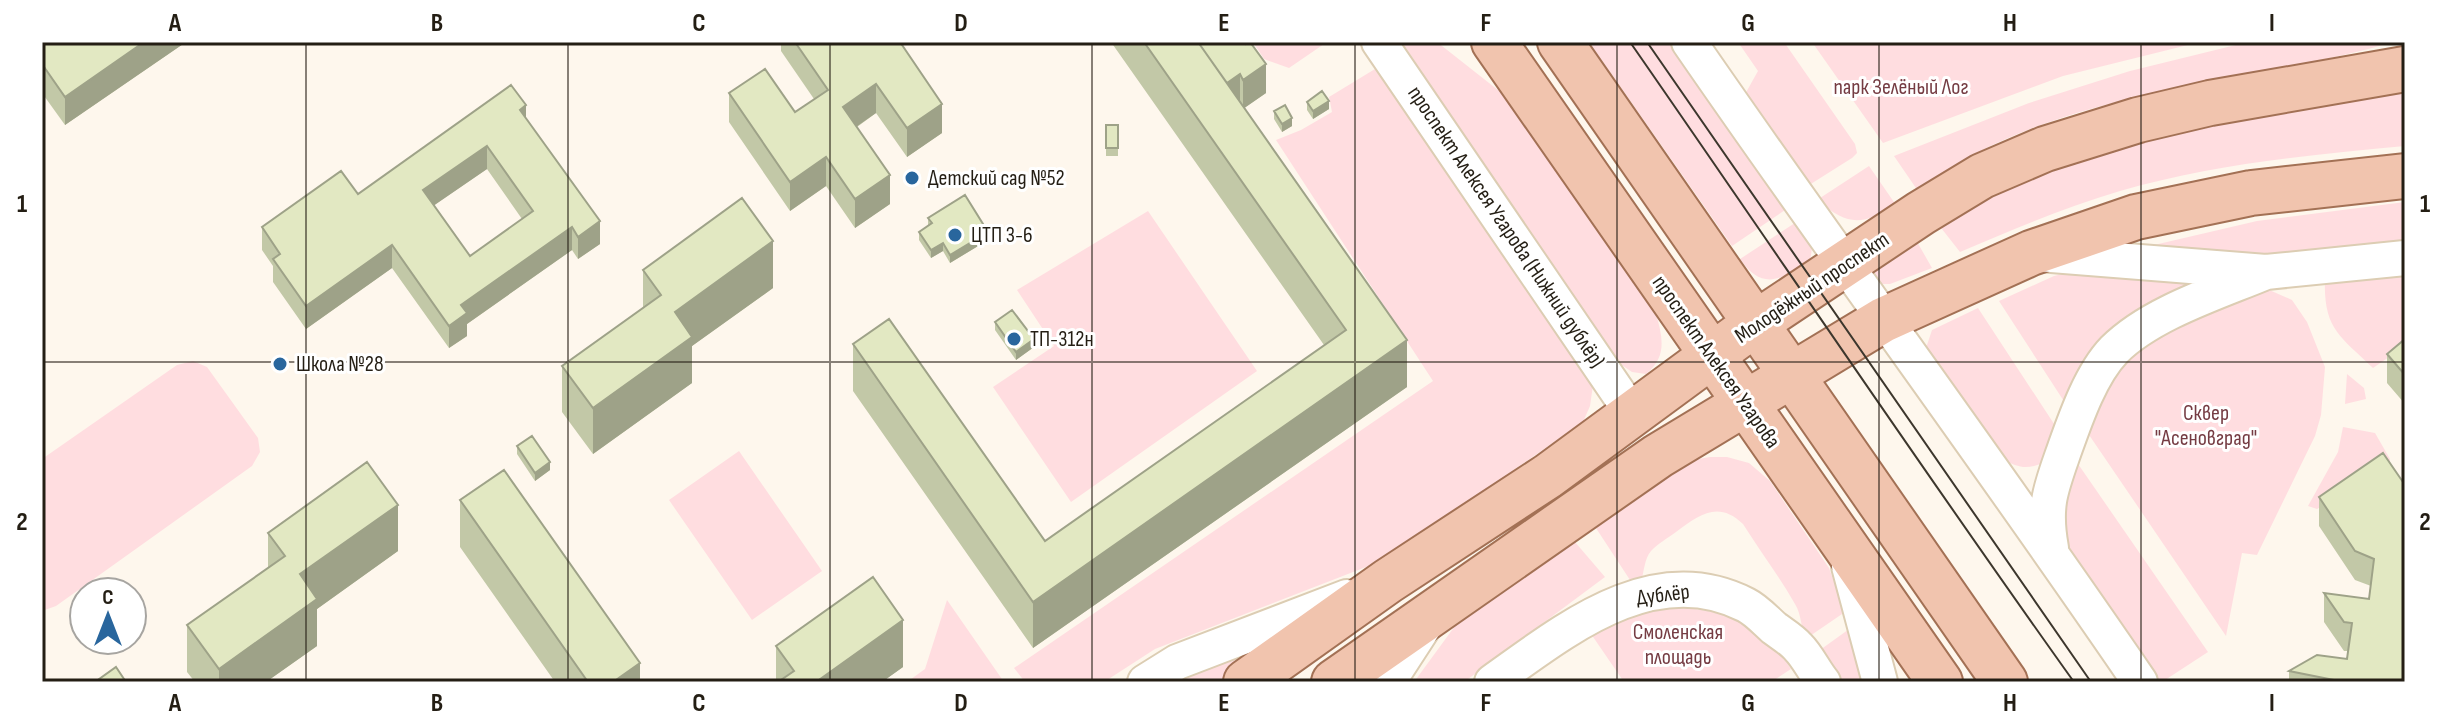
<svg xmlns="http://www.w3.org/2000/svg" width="2447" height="724" viewBox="0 0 2447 724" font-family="'Sofia Sans Condensed',sans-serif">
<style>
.green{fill:#ffdde0}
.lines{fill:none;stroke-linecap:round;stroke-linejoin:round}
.minor-casing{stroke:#dccdb3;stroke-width:38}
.major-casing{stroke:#a37155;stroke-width:48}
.minor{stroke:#fff;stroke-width:34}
.major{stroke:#f1c4ae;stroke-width:44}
.tram{stroke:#3d372d;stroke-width:2}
.wall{fill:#c2c8a7;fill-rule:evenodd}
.shaded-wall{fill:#9ea288}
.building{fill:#e2e8c2;stroke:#9ea288;stroke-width:2;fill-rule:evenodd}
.grid{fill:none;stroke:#241e14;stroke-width:2;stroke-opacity:0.55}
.poi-dot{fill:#29669d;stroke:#fff;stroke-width:3}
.labels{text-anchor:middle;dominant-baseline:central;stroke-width:6;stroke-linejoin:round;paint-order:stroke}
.park-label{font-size:22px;fill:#753c43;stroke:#fff}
.poi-label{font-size:22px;fill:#241e14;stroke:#fff;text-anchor:start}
.street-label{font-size:22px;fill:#241e14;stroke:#fff}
.neatline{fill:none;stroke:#241e14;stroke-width:3}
.grid-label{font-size:26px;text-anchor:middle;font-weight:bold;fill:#241e14}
</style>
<rect width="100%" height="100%" fill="#fef7ed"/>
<path class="green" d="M1253 42H1327L1289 68 1264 59Z
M1402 42H1437L1503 94 1656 314C1663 338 1667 357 1646 374L1632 372 1613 359Z
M1589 42H1674L1788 208 1732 246Z
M1738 42H1784L1855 144 1857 153 1852 158 1806 187 1744 96 1758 71Z
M1812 42H2200L2063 76 1883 143Z
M2248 42H2394C2256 82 2104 86 1975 154 1955 165 1937 179 1918 191L1894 156 2029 103 2130 71Z
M1375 69 1593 385 1590 406 1583 422 1384 560 1155 649 1104 682H1025L1014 668 1433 381 1276 140 1301 130 1332 112 1329 97Z
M2405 90V146C2310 155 2213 164 2120 191 2065 207 2012 230 1960 252L1938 224 2015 182 2125 144 2203 126Z
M1869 166 1896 205C1862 225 1849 227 1817 200Z
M2405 202V241L2251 257 2124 252 2257 221Z
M1148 211 1257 371 1071 502 993 387 1054 346 1017 290Z
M1798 221C1805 231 1814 242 1811 255 1810 262 1805 265 1799 268 1774 284 1758 285 1740 259Z
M1916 240 1932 268 1890 284H1877L1874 270Z
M2078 270 2210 280 2067 406 1999 301 2054 276Z
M2405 272V346L2373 368C2339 335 2323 329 2325 277Z
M2267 289 2292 300 2307 322 2325 367 2321 415 2315 436 2257 555 2242 553 2226 636 2085 429 2125 361 2168 330Z
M1978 308 2058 430 2045 462C2027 470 2019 468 2002 459L1925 351 1932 330Z
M193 361 207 367 258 438 260 452 252 466 56 606 42 611V459L177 365Z
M2347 374 2364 388 2366 399 2345 404Z
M2343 427 2375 433 2390 459V468L2317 509 2308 506 2338 452Z
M739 451 822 571 752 620 669 500Z
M1710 457H1727L1749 463 1770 481 1829 568 1845 612 1807 638C1800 628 1802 615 1795 604 1779 576 1760 551 1743 524 1718 500 1699 515 1676 532 1668 538 1657 544 1651 551 1644 559 1644 573 1641 582L1630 580 1592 522 1693 460Z
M2076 461 2208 652 2162 682H2157C2133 649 2063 566 2063 528 2064 506 2070 482 2076 461Z
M1575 542 1605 577 1464 682H1414L1455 626Z
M947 600 1004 682H907L925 669Z
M1655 606C1713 607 1758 617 1791 669L1771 682H1624L1589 631Z
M1306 620 1218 682H1163Z
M1852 627 1866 682H1843L1820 650Z"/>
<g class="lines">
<defs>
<path id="minor" d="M1379 42 1632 413
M1689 42C1837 257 1993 466 2140 682
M2039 254 2266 272 2405 258
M2051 548C2043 505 2051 488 2065 448 2076 417 2091 374 2114 350 2151 313 2218 292 2266 272
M1849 566 1880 682
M1145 682 1177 662 1347 597
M1388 682 1425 625
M1492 682C1564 631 1653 557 1746 605 1756 610 1765 620 1774 628 1782 634 1792 640 1798 647 1808 657 1814 671 1823 682"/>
<path id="major" d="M1494 42 1940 682
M1560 42 2005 682
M1246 682 1388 581 1548 476 1756 323 1921 213 1982 176 2045 149 2138 120 2210 103 2405 69
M1334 682 1658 456 1883 320 2031 253 2136 217 2251 193 2405 176"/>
</defs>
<use href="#minor" class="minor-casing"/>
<use href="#major" class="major-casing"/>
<use href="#minor" class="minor"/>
<use href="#major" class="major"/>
<path class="tram" d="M1630 42C1778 255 1923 471 2074 682
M1647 42 2091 682"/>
</g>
<path class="wall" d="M42 42H186L65 125 42 93Z
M781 42H900L942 133 907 157 876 113 857 127 890 204 855 228 826 186 790 211 729 122V93L795 112 814 99 781 51Z
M1111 42H1245L1266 93 1244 108 1407 387 1033 648 853 391V344L1045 541 1324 345Z
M1307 102 1329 109 1313 119 1307 110Z
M1274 111 1292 126 1282 132 1274 119Z
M526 118 600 244 578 259 572 250 467 324V336L449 348 392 268 306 329 273 282V266L262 250V227L358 194ZM487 169 522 219 470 256 434 205Z
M1106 125H1118V156H1106Z
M928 218 988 240 950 263 943 251 931 258 919 240V232L928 226Z
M643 270 773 288 692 346V383L593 454 562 412V366L643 308Z
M995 322 1034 347 1016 360 995 330Z
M2405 339V404L2387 383V354Z
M517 446 550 470 535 481 517 454Z
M2405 485V682H2289V671L2347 659 2348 651H2344L2324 622V593L2369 599 2371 586 2355 580 2319 526V497Z
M460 500 640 682H555L460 547Z
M268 533 398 551 317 609V646L266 682H195L187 672V625L268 568Z
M776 646 903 667 882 682H776Z"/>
<path class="shaded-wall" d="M144 42H186L65 125V97Z
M1266 64V93L1243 109V80Z
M1240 74V103L1218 89Z
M876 84V113L843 136V107Z
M1329 101V109L1313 119V111Z
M942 104V133L907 157V128Z
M526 105V128L520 110Z
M1292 118V126L1282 132V124Z
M487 146V169L423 213V190Z
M826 157V186L790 211V182Z
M890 175V204L855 228V199Z
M600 221V244L578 259V237Z
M572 227V250L467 324V336L449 348V326L461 305Z
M988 232V240L950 263V255Z
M773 241V288L692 346V383L593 454V408L675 312Z
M943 243V251L931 258V250Z
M392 245V268L306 329V306Z
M1034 339V347L1016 360V352Z
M1407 340V387L1033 648V602Z
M550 462V470L535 481V473Z
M398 505V551L317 609V646L266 682H219V669L300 574Z
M903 620V667L882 682H816Z
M640 663V682H613Z"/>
<path class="building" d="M42 42H144L65 97 42 64Z
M795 42H900L942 104 907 128 876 84 843 107 890 175 855 199 826 157 790 182 729 93 765 69 795 112 828 90Z
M1144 42H1198L1407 340 1033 602 853 344 889 319 1045 541 1346 330Z
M1198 42H1245L1246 44 1250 42 1266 64 1243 80 1240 74 1227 83Z
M511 85 526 105 520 110 600 221 578 237 572 227 461 305 467 313 449 326 392 245 306 306 273 259 280 254 262 227 341 171 358 194ZM487 146 533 211 470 256 423 190Z
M1322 91 1329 101 1313 111 1307 102Z
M1285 105 1292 118 1282 124 1274 111Z
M1106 125H1118V148H1106Z
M965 195 988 232 950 255 943 243 931 250 919 232 932 223 928 218Z
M742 198 773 241 675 312 692 337 593 408 562 366 661 295 643 270Z
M1012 310 1034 339 1016 352 995 322Z
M2405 339V375L2387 354Z
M532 436 550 462 535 473 517 446Z
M2383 453 2405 485V668L2402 682H2344L2289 671 2317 655 2347 659 2352 623 2344 622 2324 593 2369 599 2374 559 2355 551 2319 497Z
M367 462 398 505 300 574 317 599 219 669 187 625 285 556 268 533Z
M504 470 640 663 613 682H588L460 500Z
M873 577 903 620 816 682H778L794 671 776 646Z
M116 667 126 682H95Z"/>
<path class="grid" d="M306 42V682M568 42V682M830 42V682M1092 42V682M1355 42V682M1617 42V682M1879 42V682M2141 42V682M42 362H2405"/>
<g class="poi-dot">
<circle cx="912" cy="178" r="8"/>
<circle cx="955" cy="235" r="8"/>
<circle cx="1014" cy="339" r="8"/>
<circle cx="280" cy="364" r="8"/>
</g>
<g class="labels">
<g class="park-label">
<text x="1901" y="87">парк Зелёный Лог</text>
<text x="2206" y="413">Сквер<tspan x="2206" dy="25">"Асеновград"</tspan></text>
<text x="1678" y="632">Смоленская<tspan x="1678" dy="25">площадь</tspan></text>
</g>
<g class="poi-label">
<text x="928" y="178">Детский сад №52</text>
<text x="971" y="235">ЦТП 3-6</text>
<text x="1030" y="339">ТП-312н</text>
<text x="296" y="364">Школа №28</text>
</g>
<g class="street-label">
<text transform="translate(1506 227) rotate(56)">проспект Алексея Угарова (Нижний дублёр)</text>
<text transform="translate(1812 288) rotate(-34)">Молодёжный проспект</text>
<text transform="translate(1716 362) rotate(55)">проспект Алексея Угарова</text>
<text transform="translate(1663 595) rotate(-7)">Дублёр</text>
</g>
</g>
<rect width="2447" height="724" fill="none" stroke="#ffffff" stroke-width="88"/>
<g transform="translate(108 616)"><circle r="38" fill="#ffffff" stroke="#a7a5a1" stroke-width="2"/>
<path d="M0-6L14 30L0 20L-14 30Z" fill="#29669d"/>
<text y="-12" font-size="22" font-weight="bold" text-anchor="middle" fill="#241e14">С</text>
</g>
<rect x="44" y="44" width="2359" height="636" class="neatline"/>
<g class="grid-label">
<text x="175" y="31">A</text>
<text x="437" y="31">B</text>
<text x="699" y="31">C</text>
<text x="961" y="31">D</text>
<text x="1224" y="31">E</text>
<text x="1486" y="31">F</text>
<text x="1748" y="31">G</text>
<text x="2010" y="31">H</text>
<text x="2272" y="31">I</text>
<text x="22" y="212">1</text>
<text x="2425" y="212">1</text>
<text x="22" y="530">2</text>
<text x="2425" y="530">2</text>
<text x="175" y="711">A</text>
<text x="437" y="711">B</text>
<text x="699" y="711">C</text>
<text x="961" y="711">D</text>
<text x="1224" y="711">E</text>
<text x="1486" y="711">F</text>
<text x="1748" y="711">G</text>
<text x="2010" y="711">H</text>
<text x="2272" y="711">I</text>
</g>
</svg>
